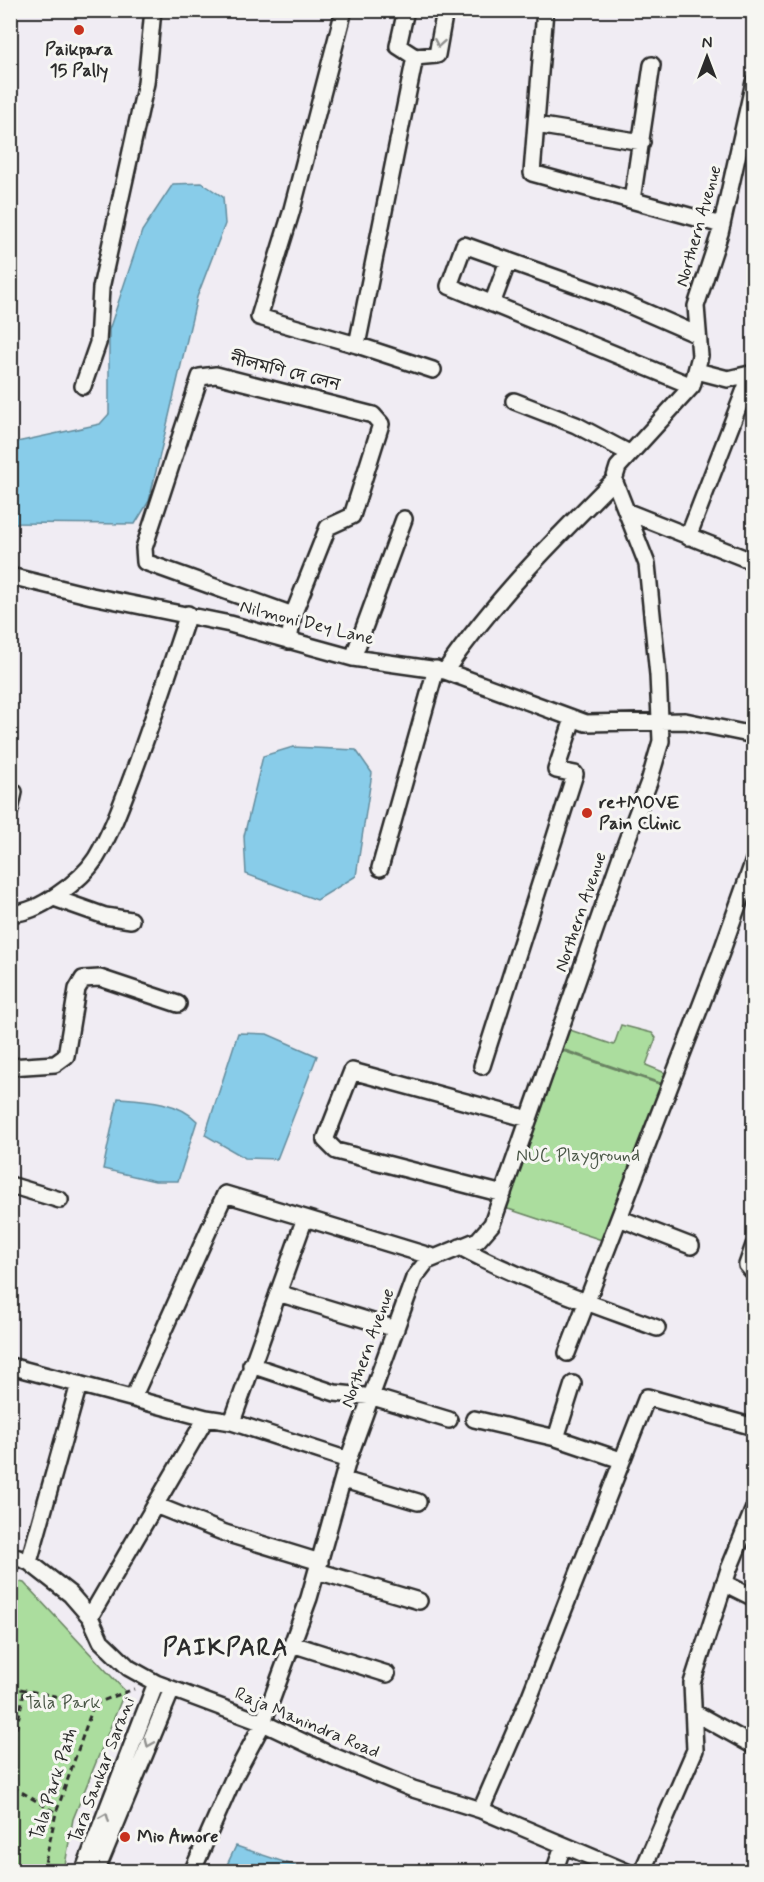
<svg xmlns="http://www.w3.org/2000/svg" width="764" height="1882" viewBox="0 0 764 1882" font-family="Mynerve,'Noto Sans Bengali',sans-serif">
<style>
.green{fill:#abdd9e;stroke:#6b8464;stroke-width:1.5}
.water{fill:#88cce9;stroke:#638c9d;stroke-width:1.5}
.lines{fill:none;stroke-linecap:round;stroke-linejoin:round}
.minor-casing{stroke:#2b2b2b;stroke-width:20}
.path{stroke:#2b2b2b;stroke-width:3;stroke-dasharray:6 4.5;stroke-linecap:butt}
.minor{stroke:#f6f6f2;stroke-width:15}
.oneway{stroke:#90908e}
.poi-dot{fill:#c8321e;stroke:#f6f6f2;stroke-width:2}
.labels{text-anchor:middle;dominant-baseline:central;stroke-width:6;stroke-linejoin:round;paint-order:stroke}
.poi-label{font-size:18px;font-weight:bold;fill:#2b2b2b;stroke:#f6f6f2;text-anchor:start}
.street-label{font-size:18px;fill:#2b2b2b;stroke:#f6f6f2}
.park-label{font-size:18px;fill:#4b5848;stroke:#f6f6f2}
.district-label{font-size:24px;font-weight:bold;letter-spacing:1.5px;fill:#2b2b2b;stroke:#f6f6f2}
</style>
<rect width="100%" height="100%" fill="#f0ecf3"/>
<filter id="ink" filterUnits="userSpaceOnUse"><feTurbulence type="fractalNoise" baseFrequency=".0167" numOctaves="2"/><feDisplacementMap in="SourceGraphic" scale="12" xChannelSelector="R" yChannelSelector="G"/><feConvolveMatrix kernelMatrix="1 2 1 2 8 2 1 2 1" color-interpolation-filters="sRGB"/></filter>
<g filter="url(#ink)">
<path class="green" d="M621 1025 652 1033 656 1038 646 1065 670 1075 666 1085 556 1047 567 1029 614 1045Z
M554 1048 665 1086 611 1243 499 1206Z
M11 1580 24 1583 125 1691 73 1819 64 1871 11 1872Z"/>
<path class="water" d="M202 183 223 197 225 224 197 297 149 501 135 524 11 523V440L17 442 100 424 109 414V330L142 231 173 184Z
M293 747 356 750 372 773 356 876 317 900 246 874 244 836 263 756Z
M238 1033 267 1034 317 1056 277 1159 245 1158 205 1135Z
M118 1098C146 1100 177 1101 197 1121L178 1181H155L103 1169Z
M236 1846 311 1871H224Z"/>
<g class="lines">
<defs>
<path id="minor" d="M344 10 291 213 259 317 357 345
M406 10 398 46 415 57 437 55 445 10
M545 10 532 173 722 225
M415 57 357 345 433 370
M536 125 642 142
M632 200 652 65
M492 304 508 261
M697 371 728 379 754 373
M83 386 98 343 101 288 146 83 153 10
M692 386 449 286 464 245 613 298 698 335
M514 401 576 425 629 453
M628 512 754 562
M688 537 751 374
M10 576 92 596 230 624 353 658 445 671 586 723 685 721 754 735
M289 641 293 615 328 527 352 516 381 424 373 415 216 375 200 377 144 548 145 562 293 615
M353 658 404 519
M445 671C494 600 553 541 614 480
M10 810 14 792
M380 868 436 669
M54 898 105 916 131 920
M10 913C37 915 82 880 96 858 112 831 122 803 133 774 153 721 170 668 188 614
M482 1066 575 774 556 770 573 719
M10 1067 55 1064 66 1056 77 989 83 979 100 978 178 1004
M10 1185 60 1200
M503 1194 336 1151 325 1140 352 1071 529 1119
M619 1218 691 1246
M754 1245 747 1265 754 1273
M460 1247C523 1281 590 1303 657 1328
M278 1293 396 1329
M567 1353 721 953 754 860
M251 1365 335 1393 373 1397 449 1420
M10 1366 206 1418
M133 1398 225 1194 305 1218
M474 1419 556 1438 621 1460
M232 1422 305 1218 433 1257
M556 1438 573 1384
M344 1480 418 1502
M155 1505 225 1533 320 1562
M10 1555 29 1562 70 1594 90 1617 101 1641 129 1668 156 1683 263 1723 333 1756 413 1789 481 1810 627 1872
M29 1562 79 1384
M317 1571 419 1601
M724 1583 754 1598
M90 1617 206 1418 232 1422 348 1460
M292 1644 387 1674
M695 1713 754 1746
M481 1810 530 1696 647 1397 754 1427
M83 1872 156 1683
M96 1872 172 1689
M192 1872 233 1779 263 1723 309 1598 348 1460 414 1278 427 1261 478 1240 492 1224 622 853 649 782 661 741 658 675 647 564 614 480 618 467 692 386 700 356 696 306 720 233 754 82
M554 1872 563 1846
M642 1872 695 1750 692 1683 729 1569 754 1508"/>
</defs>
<use href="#minor" class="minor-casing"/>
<path class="path" d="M10 1687 94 1704
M24 1692 15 1735V1788L56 1813
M94 1704 134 1689
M43 1872 56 1813 94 1704"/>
<use href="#minor" class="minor"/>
</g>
<defs><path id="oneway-chevron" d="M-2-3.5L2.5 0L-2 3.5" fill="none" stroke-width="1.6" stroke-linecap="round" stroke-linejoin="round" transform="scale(1.5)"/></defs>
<g class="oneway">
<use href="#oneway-chevron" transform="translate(439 43) rotate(100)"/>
<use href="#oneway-chevron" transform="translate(149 1743) rotate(113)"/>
<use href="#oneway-chevron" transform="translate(105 1817) rotate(-68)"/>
</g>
</g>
<g class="poi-dot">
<circle cx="79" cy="30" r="6"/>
<circle cx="587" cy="813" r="6"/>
<circle cx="125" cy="1837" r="6"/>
</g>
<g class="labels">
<g class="poi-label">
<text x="79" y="50" text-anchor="middle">Paikpara<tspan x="79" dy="21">15 Pally</tspan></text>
<text x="599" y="803">re+MOVE<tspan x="599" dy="21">Pain Clinic</tspan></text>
<text x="137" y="1837">Mio Amore</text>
</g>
<g class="street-label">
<text transform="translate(699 226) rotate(-74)">Northern Avenue</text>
<text transform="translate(285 372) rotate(14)">নীলমণি দে লেন</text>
<text transform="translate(307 623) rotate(14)">Nilmoni Dey Lane</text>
<text transform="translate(581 912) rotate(-71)">Northern Avenue</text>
<text transform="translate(368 1348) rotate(-70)">Northern Avenue</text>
<text transform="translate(307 1723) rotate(23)">Raja Manindra Road</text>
<text transform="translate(102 1770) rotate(-69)">Tara Sankar Sarani</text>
<text transform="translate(54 1784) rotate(-72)">Tala Park Path</text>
</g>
<g class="park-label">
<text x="578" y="1156">NUC Playground</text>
<text x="63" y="1703">Tala Park</text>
</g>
<g class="district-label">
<text x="226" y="1648">PAIKPARA</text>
</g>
</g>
<rect width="764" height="1882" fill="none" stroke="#f6f6f2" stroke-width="36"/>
<rect x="18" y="18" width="728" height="1846" fill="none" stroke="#2b2b2b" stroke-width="2" filter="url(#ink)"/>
<g transform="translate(707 57)" stroke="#f6f6f2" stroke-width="4.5" paint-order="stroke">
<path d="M0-4.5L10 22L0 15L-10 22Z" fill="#2b2b2b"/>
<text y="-9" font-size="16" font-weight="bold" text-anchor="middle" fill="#2b2b2b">N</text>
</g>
</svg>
